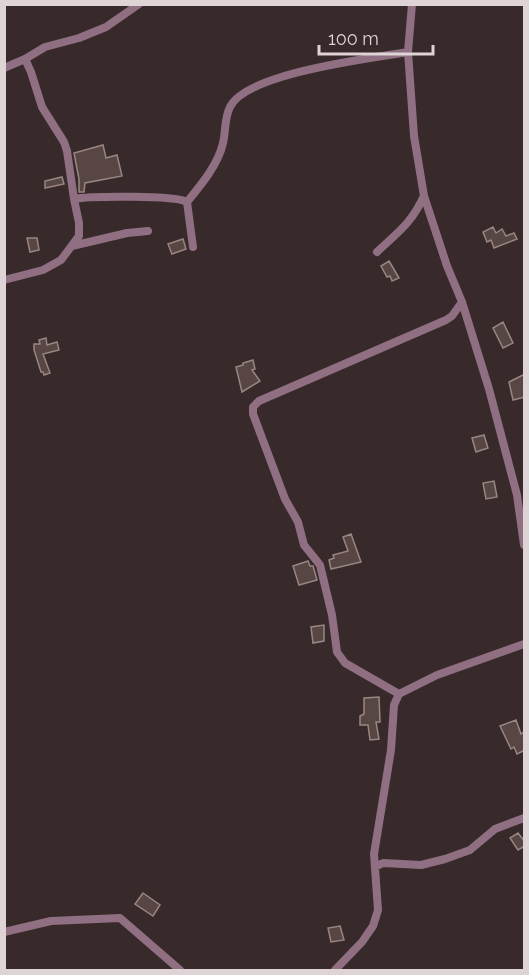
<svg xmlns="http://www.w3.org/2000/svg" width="529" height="975" viewBox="0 0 529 975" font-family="Raleway,sans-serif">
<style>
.building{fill:#574643;stroke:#998683;stroke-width:1.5}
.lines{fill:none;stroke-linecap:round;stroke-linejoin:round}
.street{stroke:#8f6f81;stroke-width:8}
</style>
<rect width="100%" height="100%" fill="#38292b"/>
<path class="building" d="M103 145 106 158 117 155 122 176 85 183 84 192H79V179L74 153Z
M62 177 64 184 45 188V181Z
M493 227 496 233 502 229 506 236 514 233 517 239 494 248 491 240 487 242 483 232Z
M27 238H37L39 250 30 252Z
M183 239 186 249 172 254 168 244Z
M389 261 399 278 392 281 390 276 387 277 381 266Z
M503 322 513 343 503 348 493 328Z
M46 338 47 345 57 342 59 350 43 354 50 373 44 375 43 372H41L34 350V344H40L39 340Z
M253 360 255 369 252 370 260 381 242 392 236 367 243 365V363Z
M525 374V397L513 400 509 382Z
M484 435 488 448 476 452 472 438Z
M494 481 497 497 486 499 483 483Z
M351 534 361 562 331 569 329 560 334 558 333 555 348 551 343 537Z
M308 561 310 566H313L317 580 299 585 293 566Z
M324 625V641L313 643 311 627Z
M379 697 380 722H376L379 739 370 740 368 725H360V716L364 714V698Z
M516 720 521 734 525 731V750L517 754 514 747 511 749 500 726Z
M518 833 525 842V846L518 850 510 838Z
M143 893 160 905 153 916 135 904Z
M340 926 344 940 331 942 328 928Z"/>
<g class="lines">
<path class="street" d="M139 4 106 27 79 38 45 47 25 59 31 72 42 107 64 142 67 151 74 199C89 196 176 195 187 202 201 185 218 165 223 143 226 131 224 119 230 107 246 73 372 58 408 52
M412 4 408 52 414 136 424 196 447 266 462 302 489 389 517 495 524 545
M4 68 25 59
M187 202 193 247
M72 246 127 233 148 231
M377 252C398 232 411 224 424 196
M4 280 43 270 61 260 79 236V223L74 199
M399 694 345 663 337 652 332 615 320 565 304 545 298 522 285 499 253 414V407L259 401 446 320 452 316 462 302
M375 867 383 863 421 865 445 859 470 850 495 829 524 818
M4 932 51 921 120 918 180 970
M335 970 362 942 373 926 378 910 374 854 391 750 394 705 399 694 437 675 524 644"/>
</g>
<rect width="529" height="975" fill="none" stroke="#ded3d5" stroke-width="12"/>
<path d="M319 45v9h114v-9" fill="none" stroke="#ded3d5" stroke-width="3"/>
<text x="328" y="45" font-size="18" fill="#ded3d5" stroke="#38292b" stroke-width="4.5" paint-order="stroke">100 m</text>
</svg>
